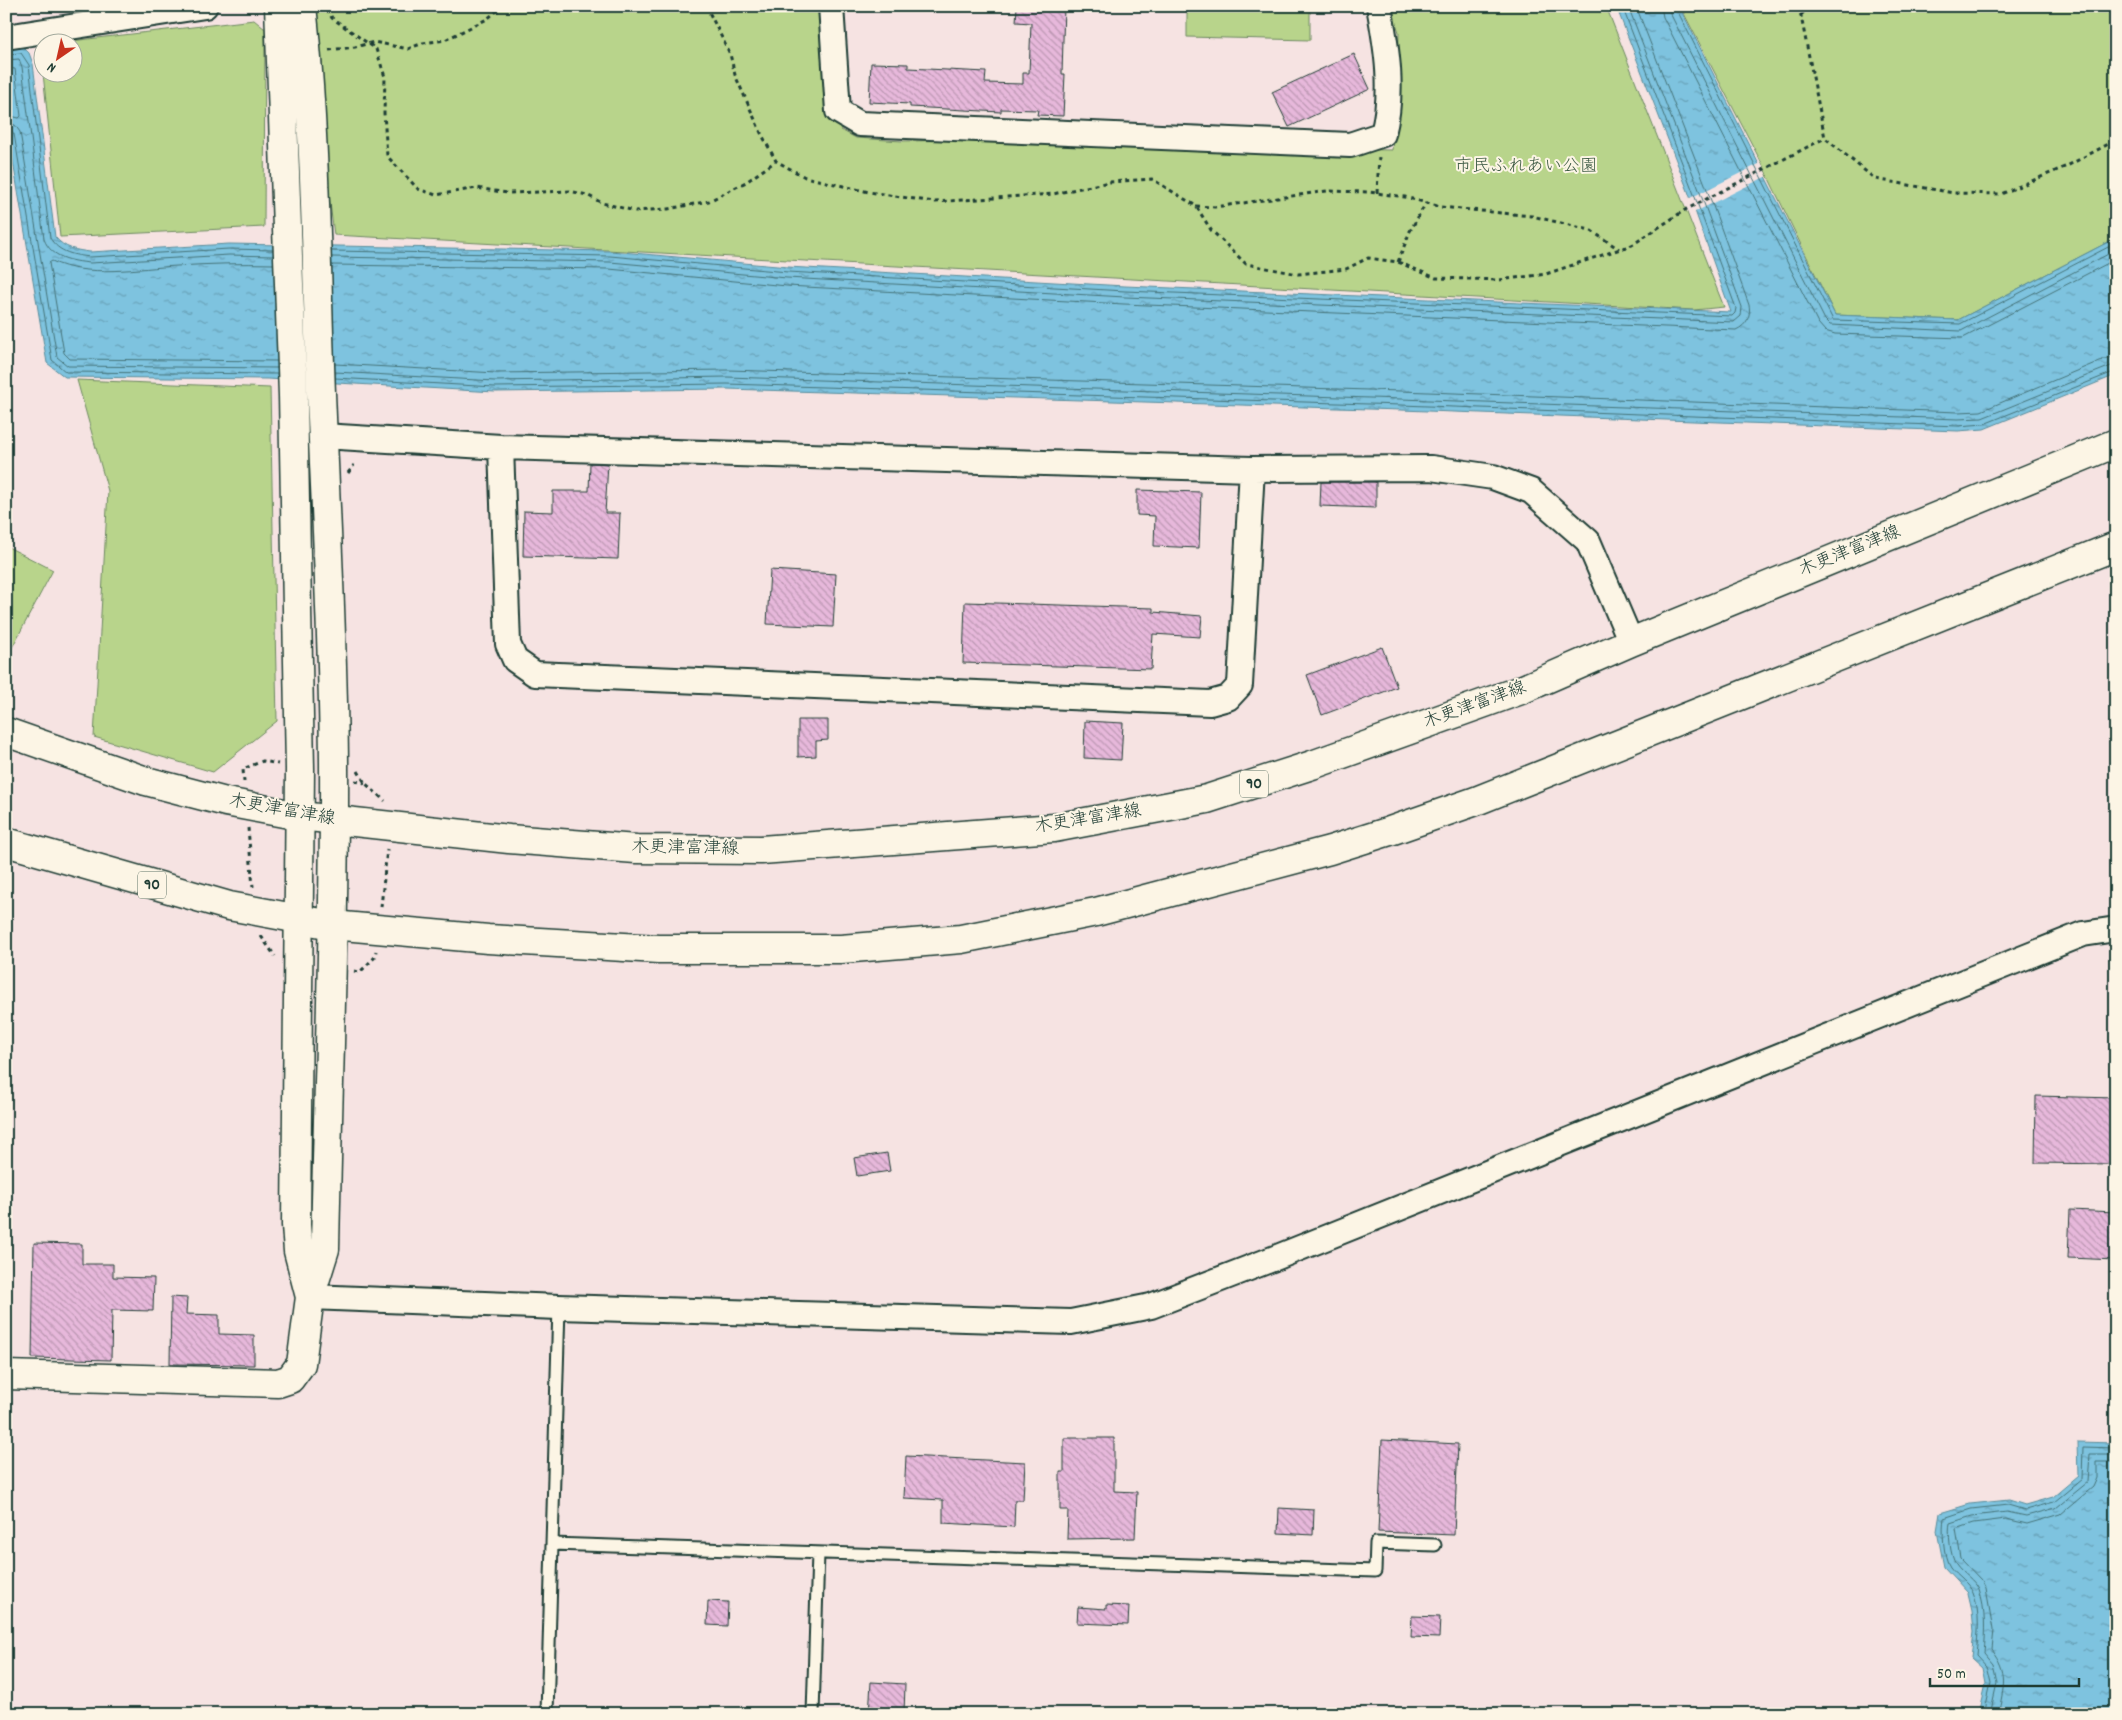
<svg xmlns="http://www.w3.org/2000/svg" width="2122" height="1720" viewBox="0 0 2122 1720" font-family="Dekko,'Klee One',sans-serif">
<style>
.green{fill:#b8d48b;stroke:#6c8860}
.water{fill:url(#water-ripples);stroke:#588d9b}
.pier{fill:#f6e3e2}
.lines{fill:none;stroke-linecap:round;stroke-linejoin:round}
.shore{stroke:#457378;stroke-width:1}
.building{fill:url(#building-back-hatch);stroke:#1f3d34}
.lane-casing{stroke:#1f3d34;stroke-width:15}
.street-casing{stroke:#1f3d34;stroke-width:28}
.secondary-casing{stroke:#1f3d34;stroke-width:31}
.primary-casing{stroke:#1f3d34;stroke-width:31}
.path{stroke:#1f3d34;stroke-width:3;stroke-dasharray:4 4;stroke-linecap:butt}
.lane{stroke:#fcf5e5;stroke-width:11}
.street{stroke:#fcf5e5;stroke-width:24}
.secondary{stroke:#fcf5e5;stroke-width:28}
.primary{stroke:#fcf5e5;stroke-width:28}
.labels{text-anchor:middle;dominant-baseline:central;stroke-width:4;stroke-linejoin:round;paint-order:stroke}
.shield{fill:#fcf5e5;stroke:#617469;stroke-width:1}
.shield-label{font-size:16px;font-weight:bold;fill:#1f3d34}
.park-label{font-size:18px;fill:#3e5b45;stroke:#fcf5e5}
.street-label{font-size:18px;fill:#1f3d34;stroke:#fcf5e5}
</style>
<defs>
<pattern id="water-ripples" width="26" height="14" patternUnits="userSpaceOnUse" patternTransform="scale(1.25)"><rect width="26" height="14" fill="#7ec3df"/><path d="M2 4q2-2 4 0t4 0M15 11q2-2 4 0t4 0" fill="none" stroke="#67a0b6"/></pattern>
<pattern id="building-back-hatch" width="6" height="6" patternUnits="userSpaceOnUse" patternTransform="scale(1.25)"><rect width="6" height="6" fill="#e7b8db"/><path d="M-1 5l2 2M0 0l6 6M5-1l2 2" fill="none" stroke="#bb97b2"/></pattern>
</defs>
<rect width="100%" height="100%" fill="#f6e3e2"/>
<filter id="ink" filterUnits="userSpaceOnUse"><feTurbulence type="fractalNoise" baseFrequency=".02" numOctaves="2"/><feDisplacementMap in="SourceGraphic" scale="10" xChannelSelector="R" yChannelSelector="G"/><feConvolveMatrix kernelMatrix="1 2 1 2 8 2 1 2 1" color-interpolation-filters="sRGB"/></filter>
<g filter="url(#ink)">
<path class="green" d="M310 6H821L841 130 856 138 902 141 978 140 1120 146 1392 150 1398 76 1399 32 1390 6H1606L1724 307 1694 310 334 235 311 50Z
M1187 6H1310V40L1187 37Z
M1680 6H2116V238L1958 320 1835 315 1758 156Z
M254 20 265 29 264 227 60 237 43 73 72 72V42H62Z
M77 380 270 388 277 721 213 772 94 737 108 491Z
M6 546 53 570 6 659Z"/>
<path class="water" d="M1616 6H1679L1835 315 1958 320 2116 238V375L1984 429 1958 431 1401 410 727 389 495 392 267 379 65 377 47 363 6 120V50L23 47 29 53 33 64 55 237C65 249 76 250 90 252L229 244 610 251 788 267 1125 286 1731 312 1688 191Z
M2077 1442 2116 1443V1714H1979L1986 1684 1983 1668 1971 1657 1974 1632 1972 1610 1968 1593 1944 1567 1937 1531 1940 1513 1970 1504 2009 1500 2025 1505 2053 1497 2078 1476Z"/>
<path class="pier" d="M1761 163 1767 176 1693 213 1688 199Z"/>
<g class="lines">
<path class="shore" d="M1661 6 1663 17 1818 323 1825 331 1835 334 1963 338 2116 259
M1668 6 1670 13 1825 320 1830 325 1961 331 2116 250
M1675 6 1833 320 1960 324 2116 243
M6 54 21 53 29 65 50 238C59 253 74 255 90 257L229 249 273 250
M6 60 19 59 22 67 44 239C51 258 72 261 90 263L229 255 273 256
M6 68 15 69 21 116 19 118 6 115
M6 123 15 125 20 132 57 357 68 366 277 368
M6 129 11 130 14 134 52 360 66 372 277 374
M332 251 610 256 788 272 1125 291 1732 316 1735 313 1736 308 1692 189 1622 6
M332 257 610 262 787 278 1125 297 1734 322 1741 316 1742 307 1698 187 1628 6
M273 264C241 263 209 264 177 266 140 268 85 278 52 261L49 263 64 353 70 359 277 361
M332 265 609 269 787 286 1124 304 1736 330C1747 325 1751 316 1749 305L1705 184 1636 6
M335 364 496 373 728 370 1401 391 1958 412 1981 411 2107 358 2116 357
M335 372 495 381 727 377 1401 399 1958 419 1982 418 2116 364
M335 378 495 387 727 384 1401 405 1958 426 1984 424 2116 371
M1984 1714 1991 1683 1987 1666 1976 1654C1978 1634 1981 1612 1973 1593 1969 1583 1956 1575 1950 1567 1943 1557 1942 1529 1944 1518L1971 1509 2008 1505 2025 1510 2054 1502 2082 1479 2083 1447 2116 1448
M1990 1714 1997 1683 1993 1664 1983 1652C1985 1632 1986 1610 1979 1590 1975 1580 1962 1573 1956 1564 1950 1557 1948 1531 1950 1523L1972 1516 2007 1512 2026 1516 2056 1508 2088 1482 2090 1454H2116
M1998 1714C2004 1687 2009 1672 1991 1649L1993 1630 1986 1589 1982 1581 1961 1559 1956 1529 1974 1523 2006 1519 2027 1524 2061 1514 2093 1487 2097 1478V1462H2116"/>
</g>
<path class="building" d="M1017 6H1064L1062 74H1065L1063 116 1037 115 1038 110 1001 109V112L910 107V104L869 102 871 63 908 64V68L986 72 985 83 1023 84V73H1029L1031 23 1016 22Z
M1354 54 1370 89 1289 127 1272 92Z
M590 463 608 464 605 513H620L618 559 523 556 524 511 553 512V491H589Z
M1321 482H1376V508L1320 506Z
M1137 490 1201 492 1199 548 1154 546 1155 516 1137 515Z
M770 570 836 574 833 627 767 624Z
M965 602 1153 608V612L1202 616 1200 637 1153 634 1151 669 963 663Z
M1382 647 1397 687 1322 715 1307 675Z
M798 720H828V740L816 741V756L798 757Z
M1085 721 1123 723 1121 760 1084 758Z
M2036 1096 2116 1098V1164L2035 1163Z
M887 1153 890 1171 857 1176 854 1158Z
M2070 1210 2116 1212V1260L2068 1258Z
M34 1243 82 1244V1264H113V1277L154 1278 153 1311 112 1310 111 1360 32 1358Z
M171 1297 187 1298 186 1314 219 1315V1334L254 1335V1365L170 1364Z
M1064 1438H1114V1491L1137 1492 1135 1538 1067 1539 1068 1510H1060V1472H1064Z
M1382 1440 1458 1444 1454 1535 1378 1532Z
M906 1456 1025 1462 1023 1500H1015L1014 1527 943 1523V1500L904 1498Z
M1279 1508 1314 1510 1313 1535 1278 1533Z
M708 1601 728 1602 727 1626 707 1625Z
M1106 1605 1129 1606 1128 1625 1077 1623 1078 1607 1106 1609Z
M1412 1616 1440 1617 1439 1638 1411 1637Z
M871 1682 905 1684 904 1714H869Z"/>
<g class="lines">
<defs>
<path id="lane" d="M552 1544 1375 1571 1376 1543 1435 1545
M547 1714 559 1307
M813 1714 818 1553"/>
<path id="street" d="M831 6 838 111 860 124 1350 145 1383 134C1394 92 1387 49 1379 6
M6 37 205 6
M323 436 501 447 1252 469 1431 468 1493 477 1531 491 1588 541 1631 642
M501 447 508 644 515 660 535 674 1210 703 1228 698 1240 685 1252 469
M310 1297 559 1307 1071 1322 1151 1306 1275 1258 2083 934 2116 929"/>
<path id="secondary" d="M279 6 293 395 300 769 296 1225 298 1251 310 1297
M6 1375 278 1383 290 1379 301 1364 310 1297 325 1249C328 1087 335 924 334 762 333 639 326 516 321 393 316 264 316 135 302 6"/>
<path id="primary" d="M6 732 146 781 226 802 300 816 509 839 636 849 761 850 1054 828 1207 799 1312 765 1521 690 1631 642 2116 443
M6 842 229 906 332 925 488 939 658 949H841L961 939 1096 912 1330 850 1390 831 1476 801 2116 546"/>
</defs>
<use href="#lane" class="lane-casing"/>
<use href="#street" class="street-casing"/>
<use href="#secondary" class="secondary-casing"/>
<use href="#primary" class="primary-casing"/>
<path class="path" d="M706 6 730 54 735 75 761 133 776 161 805 177 869 192 934 202 1053 194 1109 182 1152 179 1196 206 1211 230 1246 264 1298 274 1346 269 1368 258 1398 262 1436 278 1499 280 1546 274 1632 245 1685 210 1825 138
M1799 6 1825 138 1875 179 1954 193 2001 194 2067 166 2116 140
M327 9 332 18 376 49 385 77 384 113 387 156 418 189 436 195 477 188 507 193 570 191 587 195 602 203 635 211 668 209 709 201 746 182 776 161
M1801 15 1809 6
M329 50 355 47 374 42 408 49 423 43 445 40 487 19 503 6
M1377 193 1379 156
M1196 206 1215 207 1327 191 1369 192 1405 197 1441 207 1532 216 1590 230 1619 249
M1398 262 1410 231 1426 203
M348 473 354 465
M358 771 365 783 385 801
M355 781 365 783
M244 782 243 769 263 761 278 764
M248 828 253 887
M381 907 387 849
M261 936 275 956
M354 971 360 972 375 957 376 951"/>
<use href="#lane" class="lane"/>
<use href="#street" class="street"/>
<use href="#secondary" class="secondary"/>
<use href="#primary" class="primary"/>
</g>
</g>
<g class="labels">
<g class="shield">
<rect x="1240" y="770.5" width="28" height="27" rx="4"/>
<rect x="138" y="871.5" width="28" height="27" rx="4"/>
</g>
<g class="shield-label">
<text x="1254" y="784">90</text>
<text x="152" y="885">90</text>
</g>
<g class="park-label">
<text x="1526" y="167">市民ふれあい公園</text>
</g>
<g class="street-label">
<text transform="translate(1850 552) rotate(-22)">木更津富津線</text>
<text transform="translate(1475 706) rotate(-20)">木更津富津線</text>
<text transform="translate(282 811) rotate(10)">木更津富津線</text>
<text transform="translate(1088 820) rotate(-9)">木更津富津線</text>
<text transform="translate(685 849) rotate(1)">木更津富津線</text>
</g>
</g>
<rect width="2122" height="1720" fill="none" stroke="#fcf5e5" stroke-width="25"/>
<rect x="12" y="12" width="2097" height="1695" fill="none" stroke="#1f3d34" stroke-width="2" filter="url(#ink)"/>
<g transform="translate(58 58) rotate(214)"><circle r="24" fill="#fcf5e5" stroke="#a4ab9e"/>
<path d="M0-4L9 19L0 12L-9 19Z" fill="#c8321e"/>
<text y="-8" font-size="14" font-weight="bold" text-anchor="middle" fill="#1f3d34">N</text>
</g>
<path d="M1930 1678v8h149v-8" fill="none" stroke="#1f3d34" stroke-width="2.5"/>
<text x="1937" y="1678" font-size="15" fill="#1f3d34" stroke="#fcf5e5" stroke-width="4" paint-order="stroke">50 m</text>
</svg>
